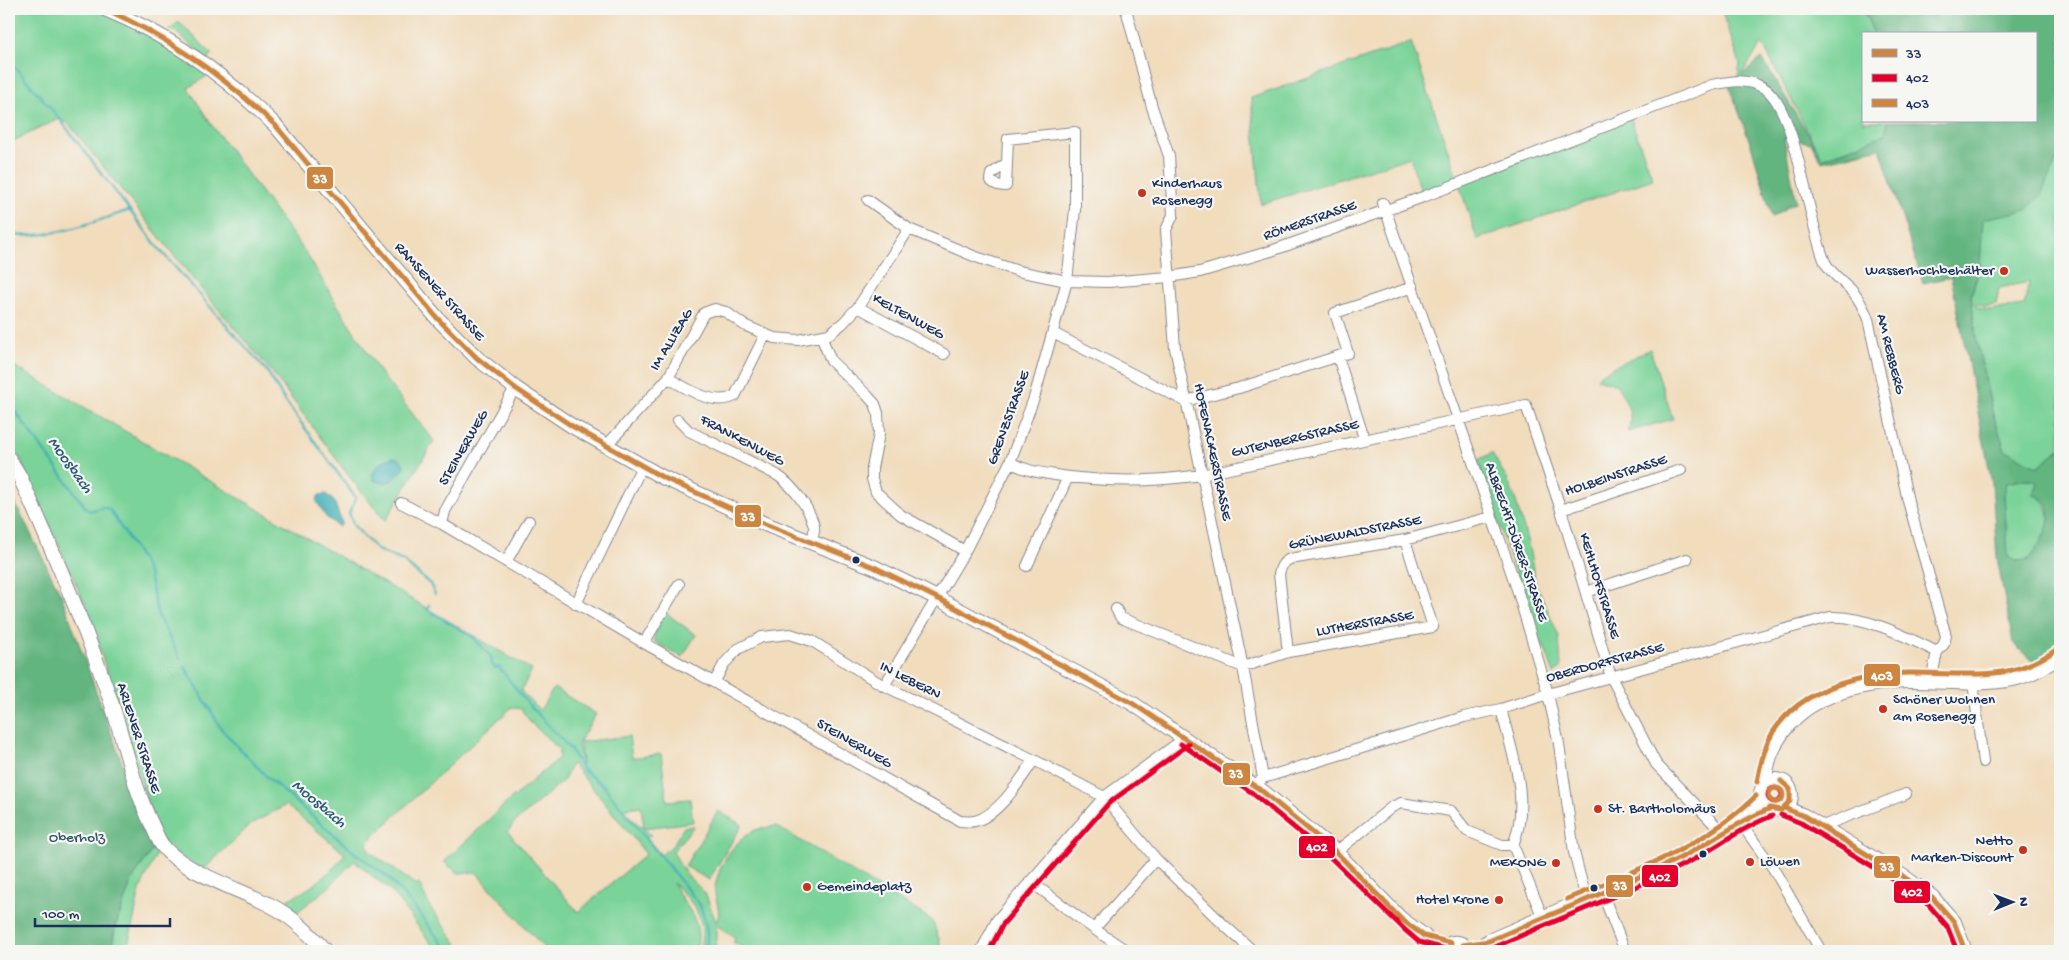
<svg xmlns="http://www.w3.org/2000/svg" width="2069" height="960" viewBox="0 0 2069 960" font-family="'Gochi Hand',sans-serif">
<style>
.green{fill:#7ad398;stroke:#4a817b;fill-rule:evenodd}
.forest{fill:#63b580;stroke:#3f726f;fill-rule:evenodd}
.water{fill:#3caeb4;stroke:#2c6e89}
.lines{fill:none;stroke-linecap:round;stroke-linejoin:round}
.stream{stroke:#3caeb4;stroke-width:2.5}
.street-casing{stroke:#86868d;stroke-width:12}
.secondary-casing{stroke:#86868d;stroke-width:16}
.street{stroke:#fff;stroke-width:10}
.secondary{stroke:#fff;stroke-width:14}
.bus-1-casing{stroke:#f6f6f2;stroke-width:9}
.bus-2-casing{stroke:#f6f6f2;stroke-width:9}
.bus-3-casing{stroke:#f6f6f2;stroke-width:9}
.bus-1{stroke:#cd853f;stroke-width:5}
.bus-2{stroke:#e4002b;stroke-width:5}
.bus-3{stroke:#cd853f;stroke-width:5}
.poi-dot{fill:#c8321e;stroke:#f6f6f2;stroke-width:2}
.bus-dot{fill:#1b2f5e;stroke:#f6f6f2;stroke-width:2}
.labels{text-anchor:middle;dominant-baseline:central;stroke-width:4.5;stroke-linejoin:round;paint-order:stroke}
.poi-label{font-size:15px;fill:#1b2f5e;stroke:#f6f6f2;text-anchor:start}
.street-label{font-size:15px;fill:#1b2f5e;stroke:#f6f6f2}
.park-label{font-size:15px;fill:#33586c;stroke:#f6f6f2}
.water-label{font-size:16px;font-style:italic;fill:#275b7c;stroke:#f6f6f2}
.line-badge{stroke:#f6f6f2;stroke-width:2}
.badge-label{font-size:14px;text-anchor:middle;font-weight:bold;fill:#fff}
</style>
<rect width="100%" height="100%" fill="#f6f6f2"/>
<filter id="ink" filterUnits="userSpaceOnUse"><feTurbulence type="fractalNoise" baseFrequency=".02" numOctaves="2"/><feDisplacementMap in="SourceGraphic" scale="10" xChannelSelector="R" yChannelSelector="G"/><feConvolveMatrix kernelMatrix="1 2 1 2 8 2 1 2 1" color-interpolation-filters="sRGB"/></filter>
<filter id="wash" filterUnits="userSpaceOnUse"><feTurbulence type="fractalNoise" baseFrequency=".0096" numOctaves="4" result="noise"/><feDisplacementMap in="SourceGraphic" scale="20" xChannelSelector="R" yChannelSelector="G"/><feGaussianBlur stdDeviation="1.12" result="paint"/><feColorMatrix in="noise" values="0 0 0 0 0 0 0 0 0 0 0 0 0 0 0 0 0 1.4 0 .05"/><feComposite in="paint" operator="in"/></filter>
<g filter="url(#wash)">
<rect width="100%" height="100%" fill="#f1dcbc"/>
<path class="green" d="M9 9H105L215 71 188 88 211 124 306 253 338 306 381 374 434 441 385 521 348 475 272 372 197 284 68 123 59 119 9 143Z
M1721 9H1863L1874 34H1863V121H1888L1885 134 1822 159 1762 43 1737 81 1740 64Z
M177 23H180L212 54 208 60 175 31 170 30Z
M1411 42 1459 183 1630 117 1653 179 1477 239 1459 184 1423 197 1410 157 1261 204 1251 98Z
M2035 121 2060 151V448L2038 467 2005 450 1992 411 1976 338 1971 295 1979 272 1953 275ZM2029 282 2024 306 1988 310 1977 308 1975 303 1984 307 1996 305 1999 288Z
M1650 349 1673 419 1627 432C1636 416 1625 400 1617 385L1597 379 1600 374Z
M9 363 532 670 521 691 540 710 554 688 596 714 578 744 582 765 580 742 629 736 632 758 661 754 667 801 690 799 693 822 644 828 641 806 621 809 651 835 647 838 661 855 673 845 684 827 694 826 673 851 680 865 688 876 705 893 716 922C723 911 714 901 715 888 718 866 733 842 753 831 759 828 769 827 776 826L932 920 940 942 939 951H749L733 942 736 938 716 925V946L714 951H699C708 920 695 904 673 883 685 908 704 919 696 951H543L544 948 476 872 458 873 444 862 502 807 559 758V749L531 723 521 709 512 707 367 842 369 851 413 883 419 884 430 907 462 951H437L390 890 354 861 329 887 297 912 281 902C310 891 322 879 343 858L344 853 286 805 250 825 203 870 161 844 140 890 127 951H112L115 927 132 880 159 839 88 611 18 455 9 443ZM572 763 646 854 578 912 508 832 514 823 564 780Z
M1492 453 1508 481 1515 498 1528 543 1536 584 1559 636 1561 668 1554 674 1544 646 1540 648 1478 460Z
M2020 480H2034L2038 482 2039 497C2061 518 2042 541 2028 560L2015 561 2008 557 2004 494 2006 483Z
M663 611 696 635 682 657 653 641Z
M718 811 742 825 709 880 685 866Z"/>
<path class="forest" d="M1863 9H2060V153L2041 195 2027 210 1983 219 1980 266 1971 295 1976 338 1992 411 2005 450 2038 467 2060 448V656L2040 669 2013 643 1997 558 1992 483 1951 277 1923 283 1880 148 1822 162 1811 143 1784 138 1796 202 1772 217 1752 148 1729 85 1762 58 1823 159 1885 134 1888 121H2035V34H1874ZM2020 480H2034L2038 483 2033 495C2067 505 2040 544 2028 560L2015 561 2008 557 2004 494 2006 483Z
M9 490 62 597 138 807 156 844 132 880 115 927 111 951H9Z"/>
<path class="water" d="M395 457C401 460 404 461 404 468 395 479 388 488 374 480L372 475C377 464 383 459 395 457Z
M326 494 334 501 342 523 339 527 326 517 316 500 319 495Z"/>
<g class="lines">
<path class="stream" d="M9 60 59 118 160 250 267 371 283 398 356 498 349 513 354 526 377 550 403 561 430 584 435 594
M9 235C50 239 91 223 130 210
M9 403 86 508 90 511 103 507 110 510 143 562 149 575 158 616 180 658
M429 605 428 610 472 636 491 657 492 664 495 668 499 667 524 699 570 749 584 771 603 785 700 905C705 920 710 935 705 951
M185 667 222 730 267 777 355 853 388 877 414 907 448 951"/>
</g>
</g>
<g filter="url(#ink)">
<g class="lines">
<defs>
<path id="street" d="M1126 9 1152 107 1169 156 1173 215 1166 230 1175 348 1243 667 1263 778
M868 200 909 229 976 257 1018 271 1067 281 1108 282 1169 277 1200 272 1271 251 1423 197 1712 85C1730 81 1747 78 1764 88 1797 108 1808 224 1825 262 1830 273 1845 283 1853 292 1860 300 1864 309 1868 319L1908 501 1946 636 1944 644 1937 652
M1383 203 1517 589 1548 694 1559 744 1574 852 1586 899
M858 307 944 354
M1053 333 1185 401 1239 388 1348 353 1335 313 1413 287
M821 336 831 361 867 395 875 404 878 413 879 434 872 468V479L876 492 901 515 965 551
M1338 357 1364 438
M668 378C688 389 713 407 735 396L765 335
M678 420 689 431 777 475C793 486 809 507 814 526 815 532 813 537 811 542
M606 446 668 378 704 313 715 309 726 312 744 325 774 338 798 340 829 334 843 323 858 307 909 229
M1010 462C1027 472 1043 473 1062 476 1108 482 1155 482 1201 475L1526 405 1561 510 1611 677 1656 764 1723 833
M401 503 442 524 644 643 960 821C964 821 970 822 975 821 999 815 1021 779 1034 760
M1561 510 1681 470
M442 524 445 511 515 388
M506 562 529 521
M1027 566 1068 477
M1586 592 1687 559
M576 604 642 466
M1116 609 1121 618 1243 667 1288 652 1433 627 1405 540
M644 643 679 584
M1288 652 1279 574C1281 566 1283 562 1290 559L1405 540 1491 517
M715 681 724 664 738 649 762 637 790 634 812 641 879 683 1034 760 1104 797 1156 859 1224 925 1253 951
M1931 681 1937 652
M1973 682 1983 762
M884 686 965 551 1010 462 1034 398 1067 281 1075 210V132L1008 139 1007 163 991 174 990 180C995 185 999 186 1006 186L1007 163
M1501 709C1512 753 1531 801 1513 845L1543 918
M1259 782 1263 778 1464 717 1501 709 1548 694 1830 617C1865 615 1907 637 1937 652
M1740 822 1773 868 1821 951
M1820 827 1906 794
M1336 852 1392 807 1401 803 1451 811 1467 831 1502 845H1513
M1030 881 1094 929 1127 951
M1602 892 1624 949 1628 951
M1094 929 1156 859
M981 951 997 920 1104 797 1185 738"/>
<path id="secondary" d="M105 9C171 36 226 76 276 126L438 319 477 358 515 388 572 426 662 477 765 524 874 567 937 598 1132 703 1262 791 1336 852 1401 919 1424 936 1437 951
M9 459 19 475C52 548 83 621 109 696 124 739 132 784 152 825 155 831 158 840 162 845 181 871 241 890 270 905 292 916 309 933 325 951
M1761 795a15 15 0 1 1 30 0a15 15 0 1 1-30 0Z
M1764 784C1772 707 1837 684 1906 681 1941 680 1978 686 2013 679 2030 675 2046 666 2060 656
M1784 808 1804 816 1904 877 1932 897 1954 922 1965 951
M1443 951C1449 940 1462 940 1468 951
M1474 951 1489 941 1683 857 1740 822 1748 816 1761 801"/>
</defs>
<use href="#street" class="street-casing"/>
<use href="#secondary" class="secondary-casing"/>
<use href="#street" class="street"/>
<use href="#secondary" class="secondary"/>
<defs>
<path id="bus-1" d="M105 9C170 38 225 77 276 126L438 319 477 358 515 388 572 426 662 477 765 524 874 567 937 598 1132 703 1262 791 1336 852 1401 919 1424 936 1451 943
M1769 808 1781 810 1790 801V789L1781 781
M1784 808 1804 816 1904 877 1932 897 1954 922 1965 951
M1463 945 1489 941C1553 913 1619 888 1682 857 1712 842 1738 821 1769 809"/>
<path id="bus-2" d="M1181 744 1251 792 1331 858 1405 930 1419 942 1449 950
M1768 795a7 7 0 1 1 14 0a7 7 0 1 1-14 0Z
M1781 815 1801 823 1900 883 1927 903 1947 926 1957 951
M989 951 1003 924 1109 803 1189 744
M1472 951 1492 948C1556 920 1622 895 1685 864 1715 849 1740 828 1772 816"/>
<path id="bus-3" d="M1757 782C1760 765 1764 747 1773 732 1801 688 1860 674 1908 673 1965 672 2006 684 2056 650
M1769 795a7 7 0 1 1 14 0a7 7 0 1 1-14 0Z
M1567 899C1637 870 1701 849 1756 796"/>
</defs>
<use href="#bus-1" class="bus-1-casing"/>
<use href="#bus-2" class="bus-2-casing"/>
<use href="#bus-3" class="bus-3-casing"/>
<use href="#bus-1" class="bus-1"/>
<use href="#bus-2" class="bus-2"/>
<use href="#bus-3" class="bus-3"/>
</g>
</g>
<g class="poi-dot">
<circle cx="1142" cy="193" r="5"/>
<circle cx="2004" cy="271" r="5"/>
<circle cx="1883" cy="709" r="5"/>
<circle cx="1598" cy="809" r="5"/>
<circle cx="2023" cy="850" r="5"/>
<circle cx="1750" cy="862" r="5"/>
<circle cx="1556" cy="863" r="5"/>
<circle cx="807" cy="887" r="5"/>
<circle cx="1499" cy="900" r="5"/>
</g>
<g class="bus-dot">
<circle cx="856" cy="560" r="4.5"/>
<circle cx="1703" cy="854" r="4.5"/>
<circle cx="1594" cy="888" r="4.5"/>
</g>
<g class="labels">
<g class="poi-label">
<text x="1152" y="184">Kinderhaus<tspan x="1152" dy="17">Rosenegg</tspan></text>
<text x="1994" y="271" text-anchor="end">Wasserhochbehälter</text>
<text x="1893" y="700">Schöner Wohnen<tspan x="1893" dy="17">am Rosenegg</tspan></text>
<text x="1608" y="809">St. Bartholomäus</text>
<text x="2013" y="841" text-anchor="end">Netto<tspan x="2013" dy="17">Marken-Discount</tspan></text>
<text x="1760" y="862">Löwen</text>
<text x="1546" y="863" text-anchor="end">MEKONG</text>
<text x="817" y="887">Gemeindeplatz</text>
<text x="1489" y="900" text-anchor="end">Hotel Krone</text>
</g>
<g class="street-label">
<text transform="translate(1310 221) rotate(-19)">RÖMERSTRASSE</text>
<text transform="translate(439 292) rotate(48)">RAMSENER STRASSE</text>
<text transform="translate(908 317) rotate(29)">KELTENWEG</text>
<text transform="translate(672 340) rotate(-59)">IM ALLIZAG</text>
<text transform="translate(1890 354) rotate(76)">AM REBBERG</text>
<text transform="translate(1009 418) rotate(-70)">GRENZSTRASSE</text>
<text transform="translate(1295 439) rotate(-13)">GUTENBERGSTRASSE</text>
<text transform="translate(742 441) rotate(28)">FRANKENWEG</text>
<text transform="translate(464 448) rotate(-60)">STEINERWEG</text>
<text transform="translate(1212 452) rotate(78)">HOFENACKERSTRASSE</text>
<text transform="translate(1616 476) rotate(-18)">HOLBEINSTRASSE</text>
<text transform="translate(1355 533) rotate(-11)">GRÜNEWALDSTRASSE</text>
<text transform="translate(1516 542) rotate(71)">ALBRECHT-DÜRER-STRASSE</text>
<text transform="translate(1599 586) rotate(73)">KEHLHOFSTRASSE</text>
<text transform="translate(1365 624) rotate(-10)">LUTHERSTRASSE</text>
<text transform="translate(1605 663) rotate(-15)">OBERDORFSTRASSE</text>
<text transform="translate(910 681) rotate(27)">IN LEBERN</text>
<text transform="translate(138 738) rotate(72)">ARLENER STRASSE</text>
<text transform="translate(854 744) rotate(30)">STEINERWEG</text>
</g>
<g class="park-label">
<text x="77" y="838">Oberholz</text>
</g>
<g class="water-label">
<text transform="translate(69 466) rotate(54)">Moosbach</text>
<text transform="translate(318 805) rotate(40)">Moosbach</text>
</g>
</g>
<g class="line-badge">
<rect x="306" y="166" width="28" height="24" rx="5" fill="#cd853f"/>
<rect x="734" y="504" width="28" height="24" rx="5" fill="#cd853f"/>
<rect x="1863" y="663" width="38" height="24" rx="5" fill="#cd853f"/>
<rect x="1222" y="762" width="29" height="24" rx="5" fill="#cd853f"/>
<rect x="1298" y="835" width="38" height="24" rx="5" fill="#e4002b"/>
<rect x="1873" y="855" width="28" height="24" rx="5" fill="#cd853f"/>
<rect x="1641" y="864" width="38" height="24" rx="5" fill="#e4002b"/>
<rect x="1605" y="874" width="29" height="24" rx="5" fill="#cd853f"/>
<rect x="1893" y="880" width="38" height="24" rx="5" fill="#e4002b"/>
</g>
<g class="badge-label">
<text x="320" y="183">33</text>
<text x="748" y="521">33</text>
<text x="1882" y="680">403</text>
<text x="1236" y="778">33</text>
<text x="1317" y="851">402</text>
<text x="1887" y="871">33</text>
<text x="1660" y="881">402</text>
<text x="1620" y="890">33</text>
<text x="1912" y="896">402</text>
</g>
<rect width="2069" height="960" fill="none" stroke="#f6f6f2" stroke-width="30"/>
<rect x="1862" y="32" width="175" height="90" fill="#f6f6f2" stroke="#9ea6b7"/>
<rect x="1872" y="49" width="25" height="8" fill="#cd853f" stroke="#9ea6b7"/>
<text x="1906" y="58" font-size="15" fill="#1b2f5e">33</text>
<rect x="1872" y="74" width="25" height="8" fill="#e4002b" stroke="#9ea6b7"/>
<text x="1906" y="82" font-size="15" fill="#1b2f5e">402</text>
<rect x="1872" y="99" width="25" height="8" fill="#cd853f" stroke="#9ea6b7"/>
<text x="1906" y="108" font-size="15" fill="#1b2f5e">403</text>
<g transform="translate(2012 902) rotate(89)" stroke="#f6f6f2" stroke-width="4" paint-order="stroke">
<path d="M0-4L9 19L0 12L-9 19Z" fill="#1b2f5e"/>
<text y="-8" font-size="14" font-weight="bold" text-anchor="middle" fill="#1b2f5e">N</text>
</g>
<path d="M35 918v8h135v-8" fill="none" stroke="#1b2f5e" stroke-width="2.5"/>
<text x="42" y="918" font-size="15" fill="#1b2f5e" stroke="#f6f6f2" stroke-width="4" paint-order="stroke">100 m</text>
</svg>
